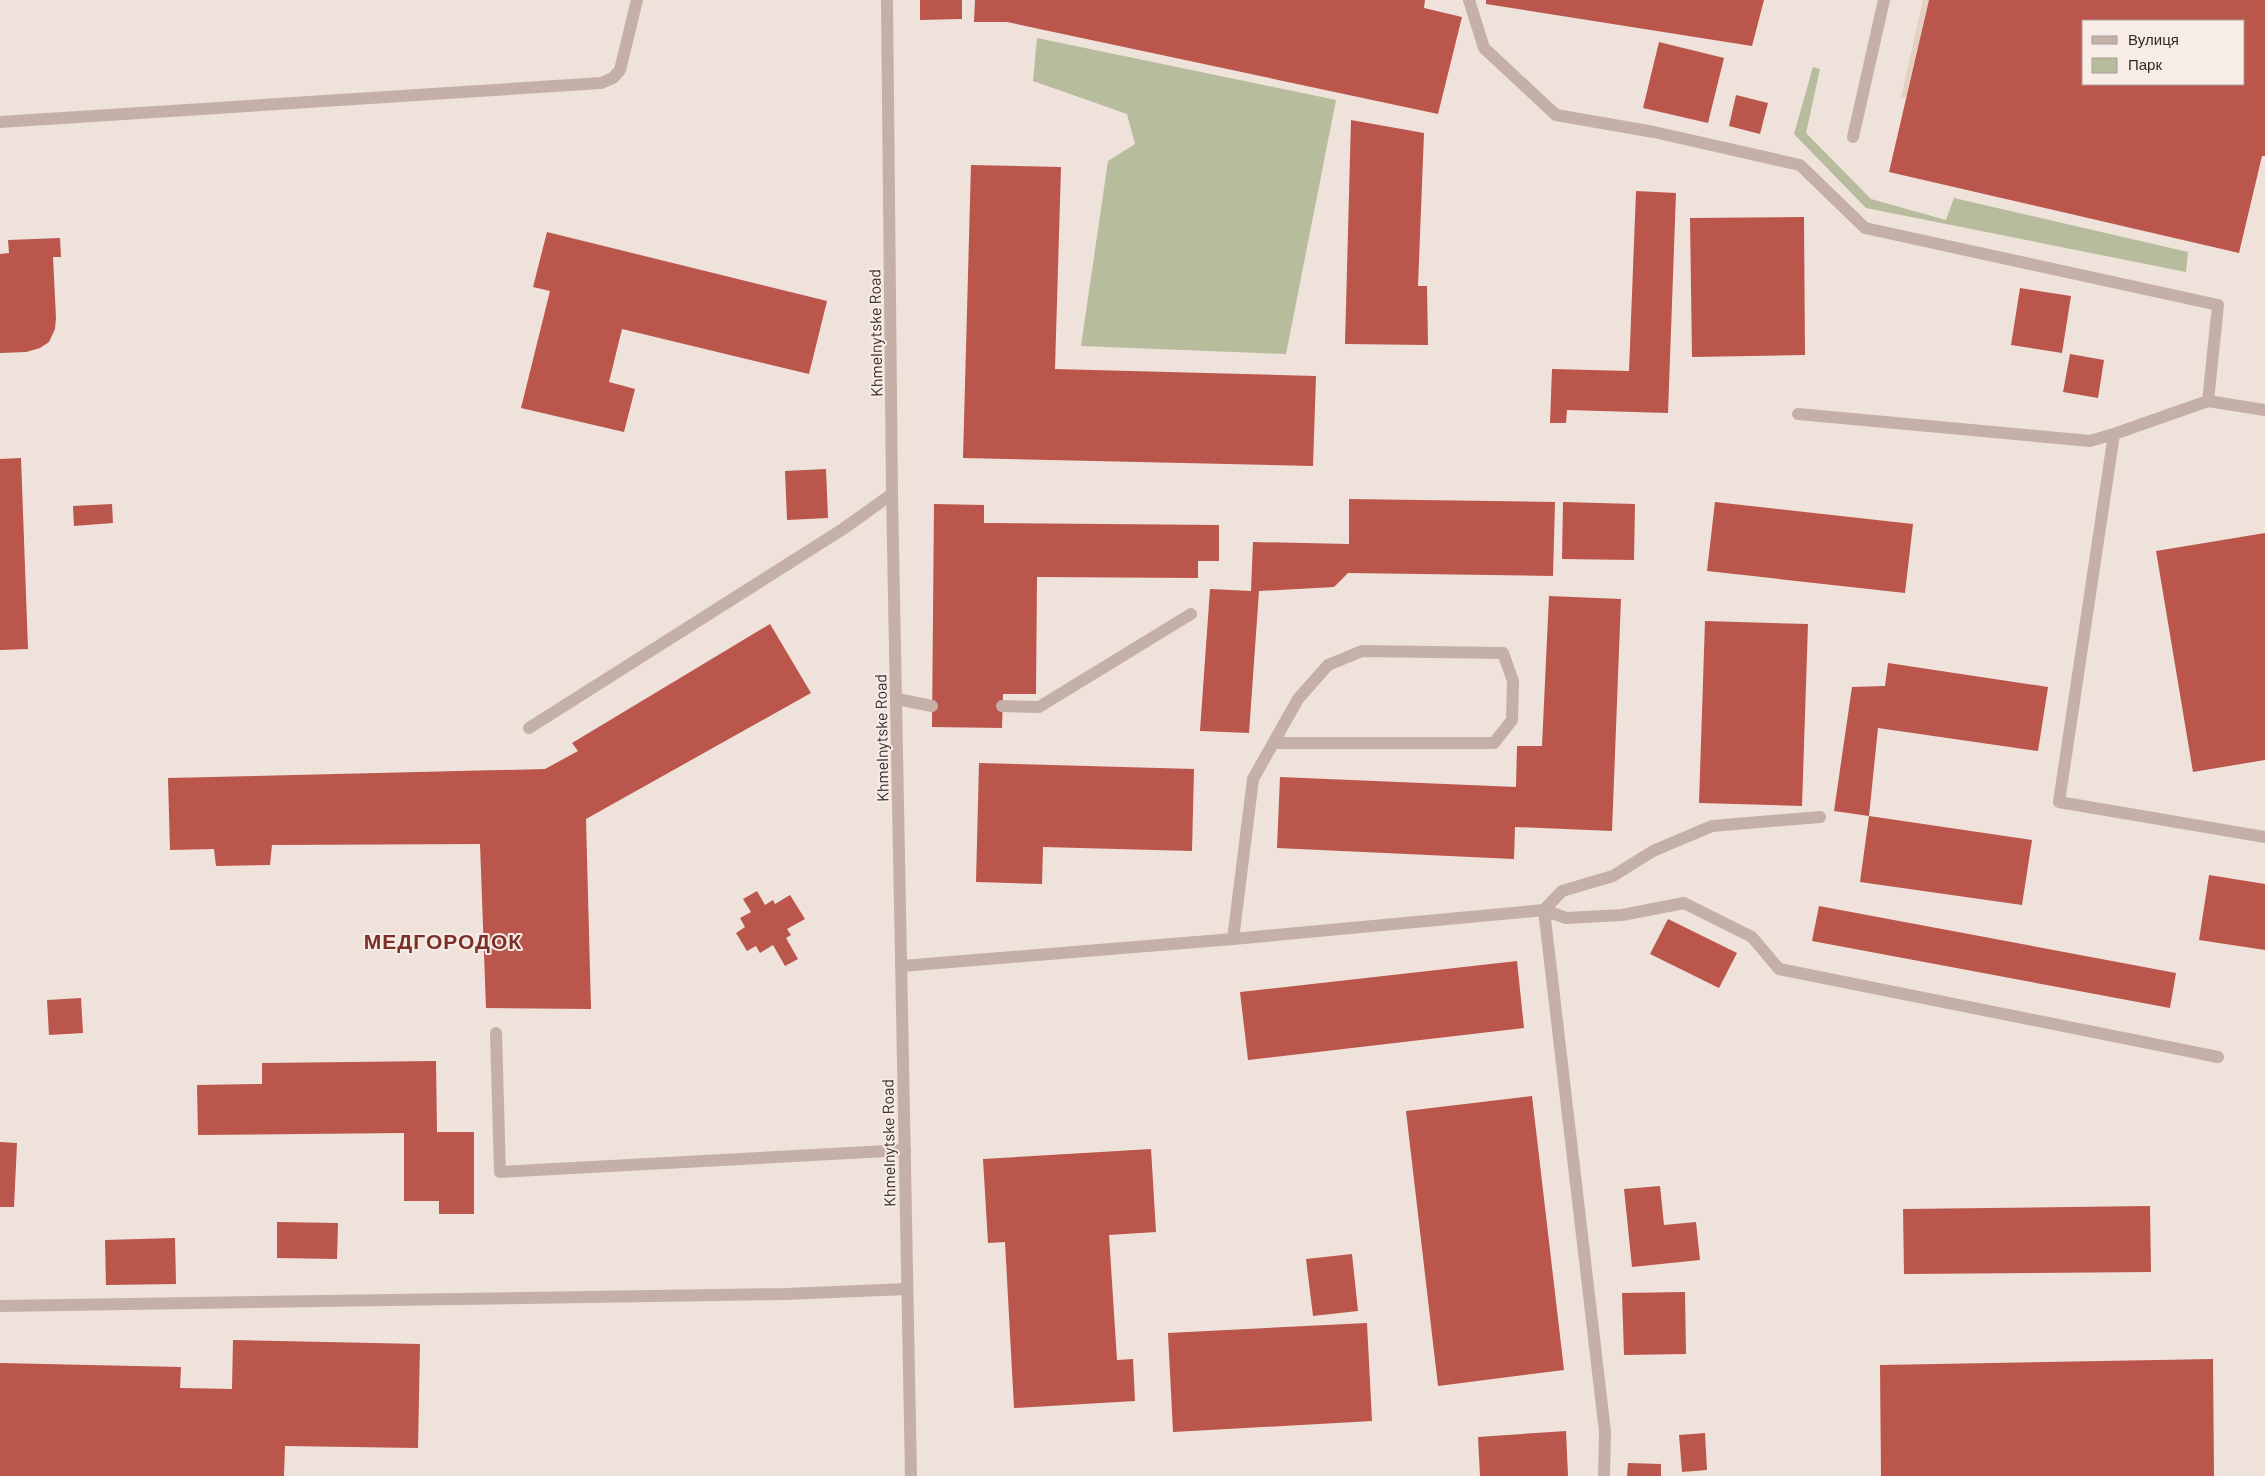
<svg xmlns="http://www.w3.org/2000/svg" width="2265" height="1476" viewBox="0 0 2265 1476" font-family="Barlow,sans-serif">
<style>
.green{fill:#b6bc9c}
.plaza{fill:#e5d0c2}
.building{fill:#ba564c;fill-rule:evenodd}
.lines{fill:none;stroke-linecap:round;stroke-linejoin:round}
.service{stroke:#c5b0a7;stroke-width:12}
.minor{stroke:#c5b0a7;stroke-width:12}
.labels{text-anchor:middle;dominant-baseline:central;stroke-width:4;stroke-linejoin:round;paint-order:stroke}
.street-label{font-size:16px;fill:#332927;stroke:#f7ece6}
.district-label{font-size:21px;font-weight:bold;letter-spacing:1px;fill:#7a2f28;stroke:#f7ece6}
</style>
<rect width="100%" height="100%" fill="#efe2da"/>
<path class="green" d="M1037 38 1336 100 1286 354 1081 346 1108 161 1135 144 1127 114 1033 81Z
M1813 67 1820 69 1806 133 1871 199 1946 220 1954 198 2188 252 2186 272 1866 208 1794 134Z"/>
<path class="plaza" d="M1923 0H1929L1906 98 1901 97Z"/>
<path class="building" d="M920 0H962V19L920 20Z
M975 0H1425L1424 8 1462 17 1438 114 1007 22H974Z
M1486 0H1764L1752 46 1486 4Z
M1929 0H2265V156H2262L2239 253 1889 172ZM2084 21H2244V84H2084Z
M1659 42 1724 58 1708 123 1643 108Z
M1736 95 1768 103 1760 134 1729 126Z
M1351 120 1424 133 1418 286H1427L1428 345 1345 344Z
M971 165 1061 167 1055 369 1316 376 1313 466 963 458Z
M1636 191 1676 193 1668 413 1567 410 1566 423H1550L1552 369 1629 371Z
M1804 217 1805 355 1692 357 1690 218Z
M547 232 827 301 809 374 622 329 609 382 635 389 624 432 521 408 550 291 533 287Z
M60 238 61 257H53L56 318 55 329 49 342 40 348 26 352 0 353V254L9 253 8 240Z
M2020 288 2071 296 2062 353 2011 345Z
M2070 354 2104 360 2098 398 2063 392Z
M21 458 28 649 0 650V459Z
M826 469 828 518 787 520 785 471Z
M1349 499 1555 502 1553 576 1348 573 1334 587 1259 591 1249 733 1200 731 1210 589 1251 591 1253 542 1349 544Z
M1563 502 1635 504 1634 560 1562 559Z
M1715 502 1913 524 1905 593 1707 571Z
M112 504 113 523 74 526 73 506Z
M934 504 984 505V523L1219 525V561H1198V578L1037 577 1036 694H1003L1002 728 932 727Z
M2265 533V760L2193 772 2156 551Z
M1549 596 1621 599 1612 831 1515 827 1514 859 1277 848 1280 777 1516 787 1517 746H1542Z
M1705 621 1808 624 1802 806 1699 803Z
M770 624 811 693 586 819 591 1009 486 1008 480 844 272 845 270 865 216 866 214 849 170 850 168 778 545 769 578 751 572 743Z
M1888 663 2048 687 2038 751 1878 728 1869 816 1834 811 1852 687 1885 686Z
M979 763 1194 769 1192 851 1043 847 1042 884 976 882Z
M1869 816 2032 840 2022 905 1860 882Z
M2209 875 2265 884V950L2199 940Z
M757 891 765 905 773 900 775 904 790 895 805 919 787 929 791 935 786 938 798 959 785 966 773 945 760 953 756 946 747 951 736 933 745 927 740 918 751 912 743 899Z
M1819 906 2176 973 2170 1008 1812 941Z
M1668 919 1737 953 1719 988 1650 954Z
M1517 961 1524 1028 1248 1060 1240 992Z
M81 998 83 1033 49 1035 47 1000Z
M436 1061 437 1132H474V1214H439V1201H404V1133L198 1135 197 1085 262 1084V1063Z
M1532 1096 1564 1370 1438 1386 1406 1111Z
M0 1142 17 1143 14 1207H0Z
M1151 1149 1156 1232 1109 1235 1117 1360 1133 1359 1135 1401 1014 1408 1005 1242 988 1243 983 1159Z
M1660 1186 1664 1225 1696 1222 1700 1260 1632 1267 1624 1189Z
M2150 1206 2151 1272 1904 1274 1903 1209Z
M277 1222 338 1223 337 1259 277 1258Z
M175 1238 176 1284 106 1285 105 1240Z
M1352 1254 1358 1311 1313 1316 1306 1259Z
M1685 1292 1686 1354 1624 1355 1622 1293Z
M1367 1323 1372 1421 1173 1432 1168 1333Z
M233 1340 420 1344 418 1448 285 1446 284 1476H0V1363L181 1367 180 1388 232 1389Z
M2213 1359 2214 1476H1881L1880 1365Z
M1566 1431 1568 1476H1480L1478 1437Z
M1705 1433 1707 1470 1682 1472 1679 1435Z
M1628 1463 1661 1464V1476H1627Z"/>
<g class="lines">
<path class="service" d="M1469 0 1484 48 1556 115 1654 132 1800 165 1865 228 2218 305 2208 401
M0 122 601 83 613 78 620 70 637 0
M1853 137 1884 0
M2265 410 2208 401 2114 434 2059 802 2265 837
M1798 414 2090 441 2114 434
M897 699 932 706
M1002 706 1039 707 1191 614
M529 728 843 529 892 494
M1820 817 1712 826 1653 851 1613 876 1562 891 1544 910 1566 918 1622 915 1684 903 1752 937 1779 969 2218 1057
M1233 939 1253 779 1298 699 1328 665 1362 651 1503 653 1513 681 1512 720 1494 743H1273
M902 966 1233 939 1544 910 1605 1432 1604 1476
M496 1033 500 1172 905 1150
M0 1306 786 1294 907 1289"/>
<path class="minor" d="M887 0 892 494 911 1476"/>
</g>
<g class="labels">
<g class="street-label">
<text transform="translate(875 333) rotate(-91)">Khmelnytske Road</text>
<text transform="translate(881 738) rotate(-91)">Khmelnytske Road</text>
<text transform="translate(888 1143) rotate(-91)">Khmelnytske Road</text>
</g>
<g class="district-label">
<text x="443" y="940">МЕДГОРОДОК</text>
</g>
</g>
<rect x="2082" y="20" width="162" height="65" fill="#f7ece6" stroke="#a99e9a"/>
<rect x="2092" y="36" width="25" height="8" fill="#c5b0a7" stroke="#a99e9a"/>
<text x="2128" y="45" font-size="15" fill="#332927">Вулиця</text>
<rect x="2092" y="58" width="25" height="15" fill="#b6bc9c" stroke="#a99e9a"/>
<text x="2128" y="70" font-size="15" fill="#332927">Парк</text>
</svg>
